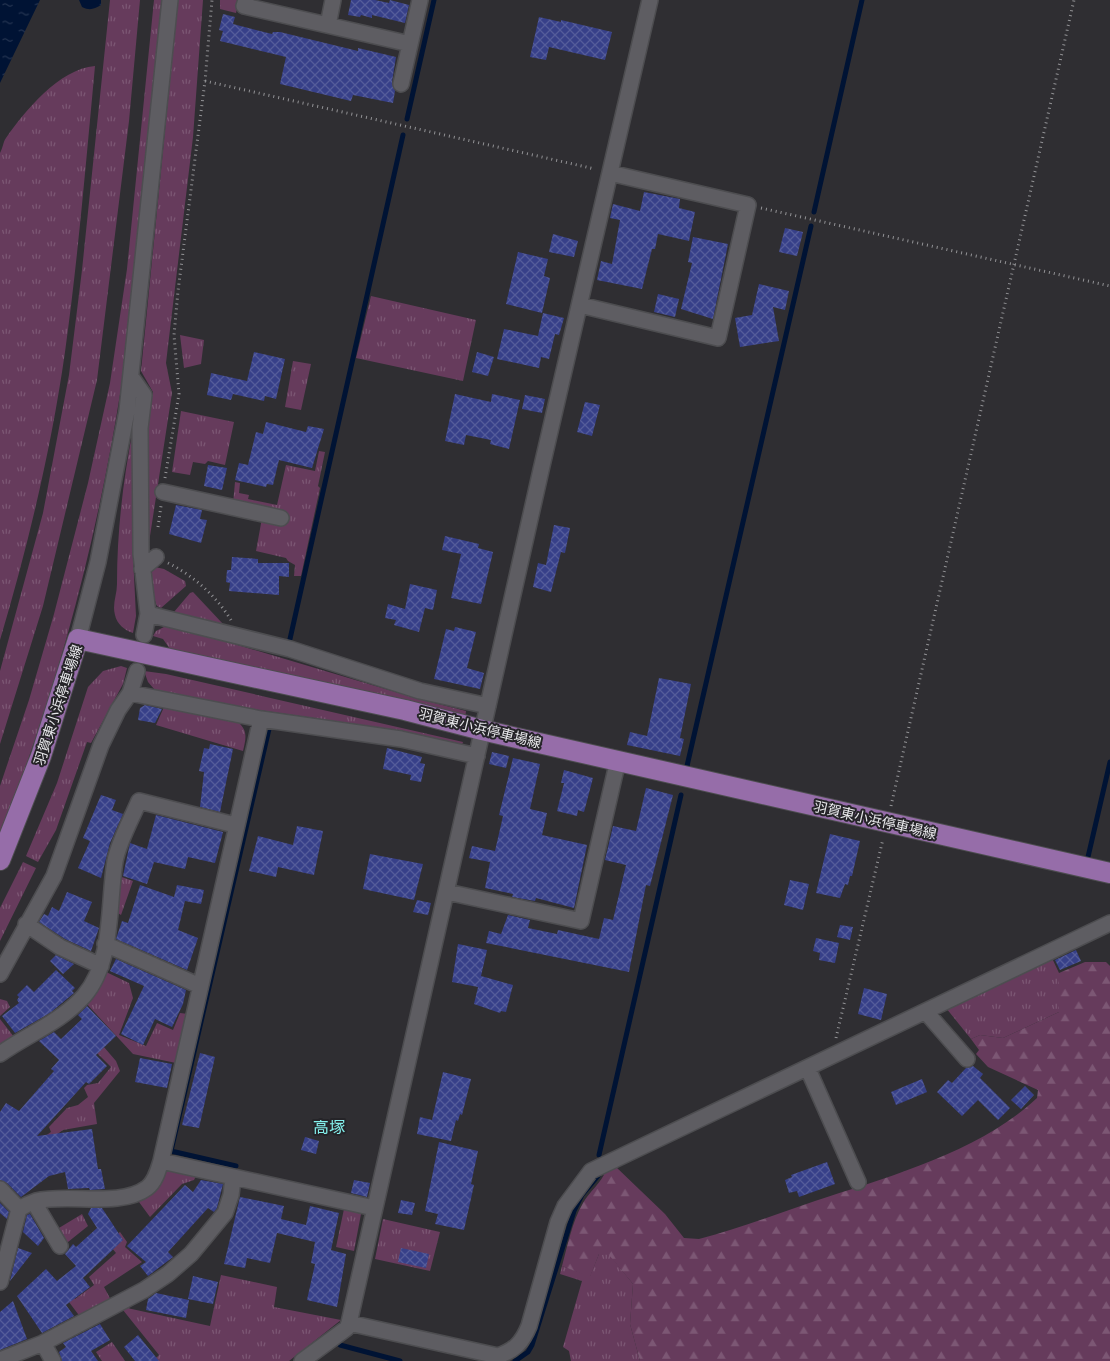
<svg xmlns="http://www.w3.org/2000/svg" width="1110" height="1361" viewBox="0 0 1110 1361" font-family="'Public Sans','Noto Sans JP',sans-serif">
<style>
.grass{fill:url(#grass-tufts)}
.forest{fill:url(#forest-firs)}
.water{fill:url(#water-ripples)}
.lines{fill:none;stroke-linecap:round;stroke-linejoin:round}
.stream{stroke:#001334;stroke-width:5}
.building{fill:url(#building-cross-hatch)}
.minor-casing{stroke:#4d4d50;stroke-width:18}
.major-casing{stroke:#4d4d50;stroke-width:22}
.path{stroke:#939396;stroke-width:3;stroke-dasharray:1 4;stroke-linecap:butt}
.minor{stroke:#5e5d62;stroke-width:15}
.major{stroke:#966da9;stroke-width:20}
.labels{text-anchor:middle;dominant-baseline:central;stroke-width:4;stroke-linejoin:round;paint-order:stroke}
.street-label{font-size:14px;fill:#e8e8eb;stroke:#252428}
.quarter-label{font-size:16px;fill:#84f0ec;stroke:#252428}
</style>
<defs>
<pattern id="grass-tufts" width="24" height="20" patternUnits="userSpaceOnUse" patternTransform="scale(1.25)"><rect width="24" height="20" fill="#663b5c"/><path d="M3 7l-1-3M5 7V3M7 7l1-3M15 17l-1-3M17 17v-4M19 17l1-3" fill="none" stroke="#7c5774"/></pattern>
<pattern id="forest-firs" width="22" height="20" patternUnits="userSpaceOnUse" patternTransform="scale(1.25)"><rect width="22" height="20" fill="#663b5c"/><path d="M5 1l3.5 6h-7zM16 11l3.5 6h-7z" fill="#7c5774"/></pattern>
<pattern id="water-ripples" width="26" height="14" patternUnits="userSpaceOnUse" patternTransform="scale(1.25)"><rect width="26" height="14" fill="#001334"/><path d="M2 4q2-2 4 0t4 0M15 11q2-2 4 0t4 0" fill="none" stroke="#253552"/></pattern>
<pattern id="building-cross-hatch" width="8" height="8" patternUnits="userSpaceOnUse" patternTransform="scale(1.25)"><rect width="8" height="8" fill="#374089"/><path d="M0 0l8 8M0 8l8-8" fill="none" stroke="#545c9a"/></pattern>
</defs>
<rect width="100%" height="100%" fill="#2f2e32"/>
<path class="grass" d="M110 0H140L129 121 97 380 43 606 0 744V671L43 513 69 375 82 270Z
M154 0H164C151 129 141 260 121 388 97 541 57 691 0 835V786L29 700 54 614 88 483 110 383 127 269Z
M178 0H203L193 137 166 363 172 393 148 549 147 429 153 392 141 371Z
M220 0H239L236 13 220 9Z
M95 66C86 162 78 258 65 352 51 450 28 546 0 640V153C3 148 3 142 6 138 25 111 59 69 95 66Z
M371 296 476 320 463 381 356 358Z
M180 335 204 340 201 364 184 368Z
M293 361 311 364 301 410 285 407Z
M181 411 234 422 225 465 208 461 205 464 193 462 190 475 172 472Z
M133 429 135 556H133L136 616 133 633C124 630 117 624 115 615 112 604 117 595 117 584 117 531 123 481 133 429Z
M319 451 325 452 318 486 320 488 301 576H294L295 565 288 561 286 558 256 551 262 518 233 504 235 482 240 483 239 493 249 495 248 499 277 505 286 465 315 471Z
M155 567 164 569 185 581 186 586 161 608 157 606 153 595 151 573Z
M193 592 223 624 174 612 190 593Z
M166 626H174L419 699 466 711 465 719 170 649 163 639 153 636 156 631Z
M121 666 127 668 123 684 91 743 87 742 56 830 38 862 26 856 57 783 88 687 103 671Z
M144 671 166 674 463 742 462 745 396 730 253 709 155 690 148 682Z
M164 707 238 722C248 731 246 738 243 751L156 725Z
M23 862 36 868 0 941V908Z
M119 876 133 881 121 915 115 911Z
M1051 956 1059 973V1012L1003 1038 980 1035 971 1039 946 1008Z
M104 971 129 983 133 998 119 1035 146 1046 157 1023 173 1030 180 1013 188 1014 176 1063 133 1054 85 1002Z
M0 999 7 1001 10 1007 0 1016Z
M0 1019 14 1037 0 1047Z
M97 1039 116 1061 120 1071 94 1103 97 1124 63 1130 56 1135 42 1138 51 1132 49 1127 67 1108 78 1105 88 1097 84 1088 87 1085 98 1083 111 1067 95 1051Z
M168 1170 196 1176 194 1180 182 1184 150 1217 139 1202 133 1200Z
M344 1209 361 1214 354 1251 336 1247Z
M82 1214 88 1226 63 1246 54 1231Z
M383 1219 440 1232 430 1271 375 1259Z
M120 1232 127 1242 125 1247 142 1262 104 1287 112 1302 81 1318 66 1298 71 1295 75 1299 94 1285 89 1277 116 1253 107 1242Z
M599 1254H609L633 1284 630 1324 640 1361H571L569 1351 563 1347 582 1281 560 1274 562 1266 590 1276Z
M221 1275 277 1287 274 1307 341 1320 289 1361H153L159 1355 123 1310 127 1308 210 1326Z
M112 1342 125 1361H102L96 1352Z"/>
<path class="forest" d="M1085 962H1106L1110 966V1361H640L630 1324 633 1284 609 1255 599 1254 590 1277 562 1266C568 1244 572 1222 583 1203 589 1192 602 1182 605 1172L616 1167 665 1214 684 1238 699 1239C738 1229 776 1214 815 1201 888 1177 980 1152 1037 1098L1038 1090 988 1067 976 1054 979 1050 971 1039 980 1035 1003 1038 1059 1012V973Z"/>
<path class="water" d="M0 0H40L0 83Z
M79 0H101V5C94 9 90 11 82 7Z"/>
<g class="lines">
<path class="stream" d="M407 119 434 0
M814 212 862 0
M290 639 403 135
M687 766 811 226
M1088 857 1110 762
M599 1155 681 795
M236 1166 171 1151 269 729
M340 1345 400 1361
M515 1361 528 1352 532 1345 574 1211 582 1195 598 1176"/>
</g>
<path class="building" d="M351 0H375L389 3 390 0 409 5 405 23 372 15V18L361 15 360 17 348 15Z
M223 14 235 17 233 24 272 34 273 32H280L358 51V48L396 57 392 82 395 91 393 103 353 95 351 101 280 84 286 57 220 41 223 31 219 30Z
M539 17 561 22V20L612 32 605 60 549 47 546 60 530 57Z
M644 192 680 199 679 208 695 212 689 241 658 234 655 249H652L642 289 597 280 601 261 612 264 620 220 610 218 613 204 640 211Z
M785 228 803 232 797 256 779 252Z
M553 234 578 241 574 257 549 252Z
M693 237 728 244 713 319 681 309 692 263 688 262Z
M518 252 548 259 544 276 550 278 542 313 506 304Z
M759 284 789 291 785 310 773 307 779 341 740 347 735 318 752 315Z
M658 294 679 299 675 317 654 312Z
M543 313 564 318 559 335 555 334 549 359 541 357 539 368 497 359 504 329 538 336Z
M254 352 285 359 276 399 265 396 264 401 233 394 231 400 207 395 211 373 247 381Z
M477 352 494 357 488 376 472 372Z
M455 394 491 402 492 394 520 400 509 449 490 444 491 440 466 435 464 445 445 441Z
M525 395 545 399 542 413 522 409Z
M585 402 600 405 592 436 577 432Z
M266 422 306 432 308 426 324 429 312 468 279 460 273 485 267 484 266 487 235 480 239 463 248 465 256 432 263 434Z
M208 465 227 468 222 490 204 486Z
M176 505 202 510 200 519 207 520 201 543 169 534Z
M554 525 570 528 565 553 561 552 551 592 533 587 538 563 546 565Z
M445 536 479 544 478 548 493 552 481 604 451 598 461 554 442 550Z
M232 557 258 559V563H289V577L279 576V595L229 591 230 583 226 582 227 570H231Z
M410 584 437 590 433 610 425 608 419 632 394 625 396 620 385 618 388 604 405 609Z
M455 627 476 632 467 668 484 673 480 689 434 679 446 629 454 631Z
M659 678 691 684 680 738 684 739 680 756 627 745 630 732 647 736Z
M145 705 162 709 155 723 138 720 140 708Z
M210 744 233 749 220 812 200 807 204 772 199 771 204 748 209 749Z
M387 748 422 757 420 763 425 764 421 782 410 780 411 775 383 769Z
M492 752 509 756 506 768 489 764Z
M513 758 540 764 530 809 547 813 542 835 587 845 574 908 536 898 535 901 512 897 513 894 485 888 490 862 469 858 472 846 495 851 503 816 499 815Z
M564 770 593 778 584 812 578 810 577 816 557 811 564 783H561Z
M646 788 673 795 650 886 646 885 629 972 486 943 489 931 501 934 508 915 530 920 528 928 557 934 558 930 599 939 604 918 613 920 626 865 605 860 613 826 636 831Z
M101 795 116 800 112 810 123 814 110 843 101 878 78 868 90 841 83 838Z
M156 815 223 832 215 863 188 857 185 869 154 862 147 884 123 876 130 843 147 849Z
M297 826 323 831 314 875 278 867 276 877 249 871 258 836 293 845Z
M830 834 860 841 852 876H850L848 885 845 884 840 898 816 893Z
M370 854 423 864 414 900 363 889Z
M790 880 809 884 803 910 784 905Z
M140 885 174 897 177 885 204 890 201 904 185 901 178 930 198 938 187 970 116 939 122 921 128 923Z
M67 892 92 902 84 921 99 928 91 951 65 939 39 922 44 914 48 916 52 907 59 911Z
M417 900 431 903 428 915 413 912Z
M840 925 853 927 850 940 837 937Z
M816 938 839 943 835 963 819 960 820 953 813 951Z
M458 944 487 950 481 976 513 985 506 1012 501 1011 500 1013 474 1004 478 987 452 982Z
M1076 950 1081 961 1060 970 1055 960Z
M56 955 74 964 63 974 50 961Z
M116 959 186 990 183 1004 172 1027 155 1019 143 1045 121 1034 144 986 110 971Z
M56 970 75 988 72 991 74 993 50 1013 15 1033 2 1016 19 1003 17 1000 19 997 17 995 27 985 34 992Z
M864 988 887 994 881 1020 858 1014Z
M87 1006 116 1036 96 1055 107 1066 89 1084 86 1082 37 1136 92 1129 98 1169H101L105 1189 90 1190 89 1188 68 1189 65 1172 49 1176 21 1197 7 1183 0 1180V1112L6 1103 19 1111 54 1071 51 1069 59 1060 39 1041 54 1032 61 1039 82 1019 78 1015Z
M200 1053 215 1057 199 1128 182 1125Z
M140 1058 172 1064 167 1088 135 1082Z
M973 1066 983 1074 980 1078 1010 1108 998 1120 978 1100 962 1116 937 1092 948 1080 952 1083 966 1068Z
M443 1072 471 1079 462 1115 460 1114 458 1121 456 1120 451 1141 417 1134 420 1117 432 1120Z
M922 1079 927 1092 896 1105 891 1092Z
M1025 1086 1034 1095 1021 1109 1011 1100Z
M305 1137 319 1141 316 1154 301 1150Z
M439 1142 478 1151 471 1184 474 1185 464 1230 435 1224 438 1214 425 1211Z
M827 1162 835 1184 799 1197 797 1191 789 1193 785 1180 792 1177 791 1175Z
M201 1180 223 1184 217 1208 214 1212 208 1208 168 1252 173 1257 148 1276 140 1266 146 1262 127 1246 185 1185 193 1192Z
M354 1180 370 1183 367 1197 351 1193Z
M240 1197 284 1206 281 1219 306 1225 310 1206 339 1213 331 1250 346 1254 337 1307 307 1300 315 1264 311 1263 315 1242 277 1233 270 1263 247 1258 245 1268 224 1264Z
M401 1200 415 1203 412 1215 398 1213Z
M0 1203 9 1212 7 1219 0 1213Z
M91 1208H102L123 1240 83 1278 90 1287 66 1305 74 1316 42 1333 17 1296 46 1269 57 1281 76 1266 65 1254 73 1244 76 1247 97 1228 88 1214Z
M30 1214 44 1238 38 1246 23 1232 27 1215Z
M18 1248 32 1253 10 1281Z
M401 1248 429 1254 426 1268 398 1262Z
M193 1276 218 1282 213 1304 188 1299Z
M156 1293 189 1300 186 1318 146 1310 148 1299Z
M13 1301 27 1339 0 1350V1312Z
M100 1324 110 1340 91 1351 98 1361H62L59 1352 66 1347 63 1343Z
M138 1335 159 1361H135L124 1347Z"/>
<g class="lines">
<defs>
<path id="minor" d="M246 0 244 6 410 44
M328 25 333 0
M401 84 420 0
M580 305 718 338 748 205 610 173
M132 378 144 395 140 428 141 554 148 614 144 635
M163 492 281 518
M142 569 156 557
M148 614 290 649 420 691 488 706
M78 639 98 562 127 411 170 0
M130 693 261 719 401 739 477 756
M261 719 161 1161 374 1208
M447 892 581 921 618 760
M26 924 60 947 101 966
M105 944 200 986
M0 974 54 876 101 745 118 710 130 693 137 671
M926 1012 967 1059
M0 1054C28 1034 61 1022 84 996 114 961 108 904 115 861 119 841 131 820 139 801L235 825
M808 1069 858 1182
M0 1189 19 1209
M36 1201 38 1209 60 1246
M0 1282 19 1209C24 1206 30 1203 36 1201 68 1193 120 1208 147 1188 155 1182 158 1171 161 1161
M349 1323 498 1356C515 1350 522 1343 529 1326L558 1222 565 1206 591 1171 1110 923
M43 1343 53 1361
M0 1360 43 1343 144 1290 168 1274 191 1254 225 1213 231 1195 233 1178
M302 1361 347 1328 349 1323 541 470 650 0"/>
<path id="major" d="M0 860 41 756 78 639 405 710 482 730 1110 873"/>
</defs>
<use href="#minor" class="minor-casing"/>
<use href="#major" class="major-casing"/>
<path class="path" d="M205 81 595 169
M761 208 1110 286
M165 478 179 394 174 335 178 291 205 81 212 0
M158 527 161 506
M168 563C194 576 216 596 231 620
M891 806 1074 0
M836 1038 883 839"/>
<use href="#minor" class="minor"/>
<use href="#major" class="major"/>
</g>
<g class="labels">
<g class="street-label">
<text transform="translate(58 705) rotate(-72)">羽賀東小浜停車場線</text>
<text transform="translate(480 728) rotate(14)">羽賀東小浜停車場線</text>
<text transform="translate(875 820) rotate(13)">羽賀東小浜停車場線</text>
</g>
<g class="quarter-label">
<text x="329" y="1127">高塚</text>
</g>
</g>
</svg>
